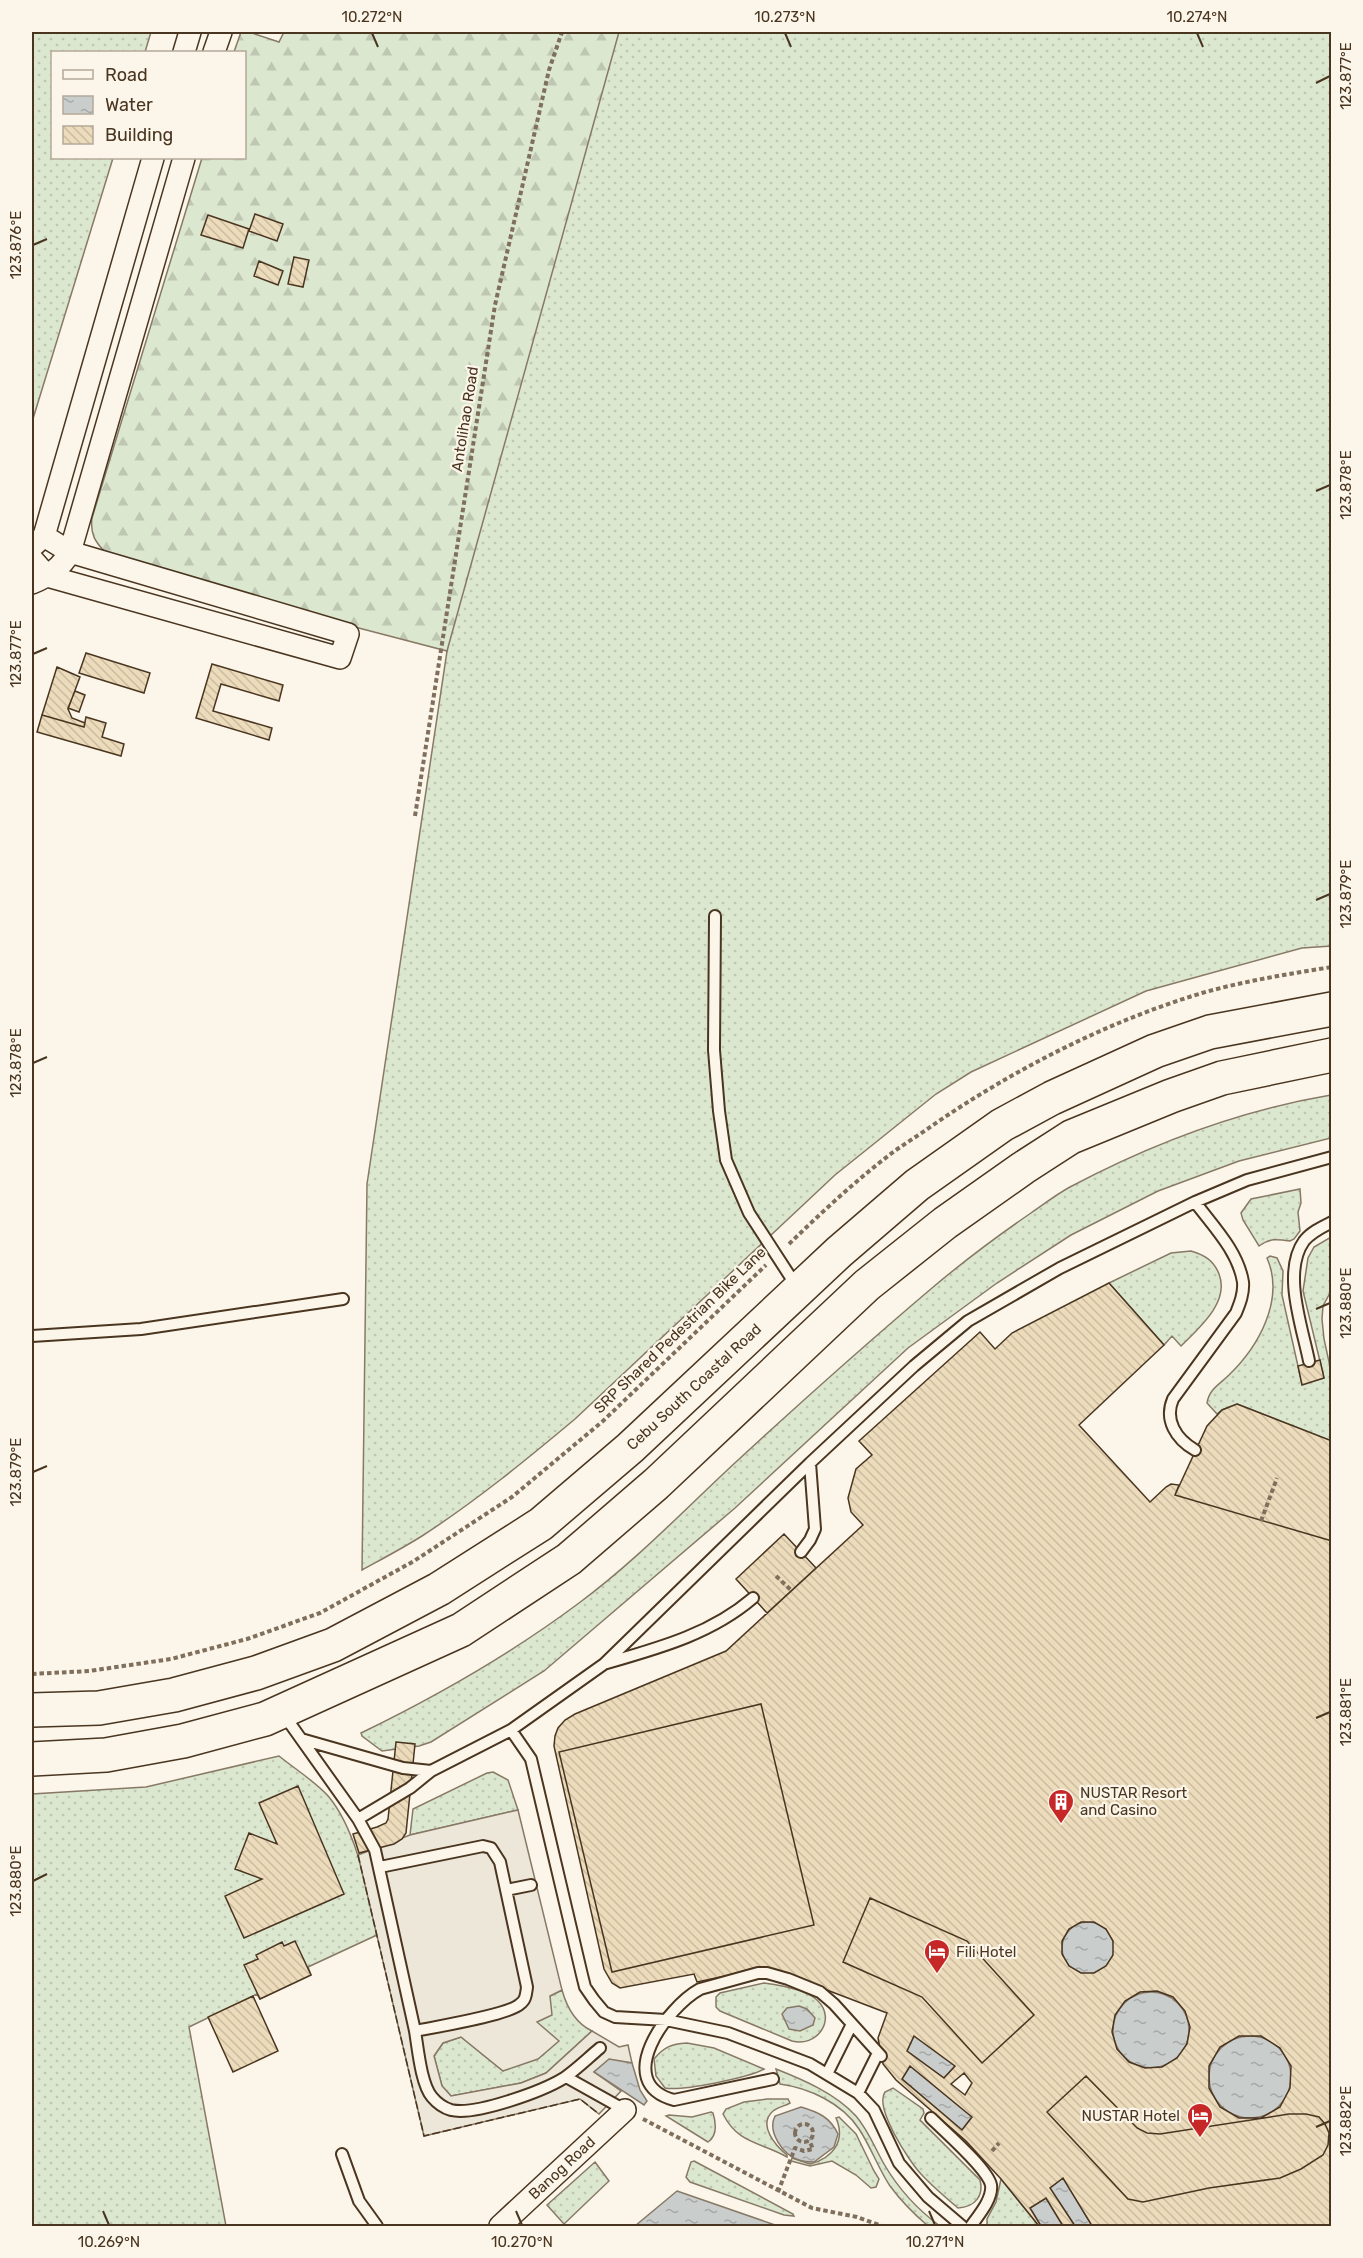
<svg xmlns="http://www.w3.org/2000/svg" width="1363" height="2258" viewBox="0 0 1363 2258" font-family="Rubik,sans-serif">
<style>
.grass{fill:url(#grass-dots);stroke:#887966;stroke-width:1.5}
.forest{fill:url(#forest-firs);stroke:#887966;stroke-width:1.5}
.parking{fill:#ede7d9;stroke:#887966;stroke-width:1.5}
.water{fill:url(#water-ripples);stroke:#887966;stroke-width:1.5}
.building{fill:url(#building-back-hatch);stroke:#4a3520;stroke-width:1.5;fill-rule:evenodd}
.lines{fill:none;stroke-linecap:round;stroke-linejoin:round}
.lane-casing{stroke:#4a3520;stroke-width:14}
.street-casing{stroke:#4a3520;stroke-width:24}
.highway-casing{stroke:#4a3520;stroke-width:36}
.path{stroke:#7f6f5c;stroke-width:4;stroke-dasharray:4.5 3;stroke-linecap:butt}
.lane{stroke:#fbf6e9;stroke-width:10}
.street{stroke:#fbf6e9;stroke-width:21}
.highway{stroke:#fbf6e9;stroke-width:33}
.fence{stroke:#4a3520;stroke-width:1.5;stroke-dasharray:8 3;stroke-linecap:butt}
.ticks{fill:none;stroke:#4a3520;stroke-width:2}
.labels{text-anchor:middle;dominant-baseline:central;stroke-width:4.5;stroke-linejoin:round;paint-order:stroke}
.street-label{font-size:15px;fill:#4a3520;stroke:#fbf6e9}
.poi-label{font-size:15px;fill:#4a3520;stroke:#fbf6e9;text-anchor:start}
.neatline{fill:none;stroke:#4a3520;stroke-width:2}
.ticks-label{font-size:15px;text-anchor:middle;fill:#4a3520}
</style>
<defs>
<pattern id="grass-dots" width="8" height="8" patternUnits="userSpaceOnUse" patternTransform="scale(1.5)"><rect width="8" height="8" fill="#dce7d0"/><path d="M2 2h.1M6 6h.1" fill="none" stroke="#bec7b2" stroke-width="1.8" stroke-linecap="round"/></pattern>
<pattern id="forest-firs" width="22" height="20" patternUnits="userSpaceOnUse" patternTransform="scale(1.5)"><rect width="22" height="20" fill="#dce7d0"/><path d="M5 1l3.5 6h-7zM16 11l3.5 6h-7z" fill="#bec7b2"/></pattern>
<pattern id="water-ripples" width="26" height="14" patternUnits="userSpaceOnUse" patternTransform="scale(1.5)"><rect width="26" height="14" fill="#c9cecd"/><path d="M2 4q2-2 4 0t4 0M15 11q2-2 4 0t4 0" fill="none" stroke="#a5a8a6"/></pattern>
<pattern id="building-back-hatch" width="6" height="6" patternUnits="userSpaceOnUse" patternTransform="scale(1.5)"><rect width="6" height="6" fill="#ecdcbc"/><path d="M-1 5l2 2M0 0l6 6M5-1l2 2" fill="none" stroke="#ccbda1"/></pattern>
</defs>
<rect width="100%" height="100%" fill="#fbf6e9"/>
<path class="grass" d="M32 32H151L145 52H52V158H113L32 422Z
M574 32H1331V946L1302 948 1146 991 971 1072 936 1094 835 1175 575 1419C526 1460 476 1501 422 1536 403 1548 382 1559 362 1570L367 1184 499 305Z
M1331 1095V1138L1239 1161 1158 1191 1071 1235 997 1283 908 1348 735 1508 544 1671 431 1742 419 1746 382 1751 362 1736 361 1733C437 1696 511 1654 579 1603 636 1561 685 1509 737 1461 801 1402 866 1344 932 1288 964 1261 996 1237 1031 1213 1044 1204 1057 1194 1070 1187 1151 1144 1242 1110 1331 1095Z
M1300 1189 1301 1203 1298 1212 1300 1231 1294 1239 1290 1241C1277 1239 1270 1238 1259 1246L1243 1220 1241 1213 1251 1199Z
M1331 1237V1291L1323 1306 1322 1319 1324 1339 1331 1371V1441L1237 1404 1222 1410 1217 1414 1207 1403C1209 1389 1220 1384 1229 1375 1259 1346 1285 1299 1267 1258L1270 1256 1277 1258 1283 1271 1282 1295 1302 1384 1324 1378 1303 1291 1308 1258 1314 1247Z
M1191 1251C1205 1255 1214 1261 1219 1274 1230 1302 1199 1328 1181 1346L1172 1336 1164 1345 1109 1283 1171 1253Z
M279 1756C295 1769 316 1782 329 1797 358 1833 367 1891 377 1935L308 1967 311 1975 260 1999 257 1994 189 2027 226 2226H32V1794L146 1787Z
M493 1772 508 1780 518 1810 410 1835 413 1809 487 1773Z
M764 1983C779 1985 808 1990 818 2001 837 2020 816 2048 792 2041L720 2011 716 2007V1997L720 1993Z
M562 1990C567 2008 575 2023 592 2031L546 2073 521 2083 451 2096 442 2086 434 2056 443 2043 461 2037 503 2071 537 2021 550 1996Z
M687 2043 714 2048 764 2069C749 2078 683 2091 665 2088L656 2076 654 2059C664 2047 671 2044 687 2043Z
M776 2069C804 2080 836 2094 856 2116 868 2130 875 2148 884 2164 898 2188 918 2210 940 2226H928C914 2214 901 2201 890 2186 878 2168 871 2147 859 2129 842 2103 809 2088 780 2084Z
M893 2088 923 2109 924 2113 920 2120 980 2180C984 2196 975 2207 958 2208 945 2197 932 2186 921 2174 909 2161 874 2108 885 2092Z
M767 2099H788L790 2103C785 2106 778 2107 773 2111 757 2125 776 2146 787 2155V2157C761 2142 738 2144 723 2114L726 2109 744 2102Z
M711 2112 713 2113C716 2123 717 2136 708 2142L666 2116 669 2115 692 2117Z
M839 2117 856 2134 874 2171 879 2179 876 2187 871 2188 856 2175 832 2161 810 2166 791 2161 792 2158 810 2164C833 2158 846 2141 836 2118Z
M694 2161 793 2214 794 2216 784 2215 690 2182 686 2177 691 2162Z
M595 2162 609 2181 564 2224 547 2205Z
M1001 2179 1039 2226H987V2219L996 2202Z"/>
<path class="forest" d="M241 32H249L279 42 284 32H619L447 651 351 626 106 553C95 542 90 534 92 518L202 158H244V52H234Z"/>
<path class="parking" d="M518 1810 562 1990 550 1996 552 2015 537 2022 559 2041 538 2059 503 2071 461 2037 443 2043 434 2056 442 2086 451 2096 521 2083 546 2073 592 2031 619 2047 628 2045 632 2063 609 2060 594 2072 621 2091 599 2114 580 2099 424 2136 358 1855 410 1835Z"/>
<path class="water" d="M1062 1948a26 26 0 1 1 52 0a26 26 0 1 1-52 0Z
M1113 2030a38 38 0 1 1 76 0a38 38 0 1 1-76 0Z
M799 2006 807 2009 815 2018 813 2025 800 2031 789 2029 782 2014 787 2008Z
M1209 2077a41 41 0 1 1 82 0a41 41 0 1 1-82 0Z
M914 2036 955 2066 944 2078 907 2051Z
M609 2059 632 2063 640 2090 647 2101 644 2105 594 2072Z
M910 2066 972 2117 962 2130 902 2079Z
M801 2107C818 2112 830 2117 838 2134L834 2147 814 2162C810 2162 804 2162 799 2160 783 2155 767 2132 775 2116Z
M1063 2178 1091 2224 1088 2226H1075L1050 2188Z
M677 2191 778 2226H635Z
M1046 2198 1063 2226H1041L1030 2208Z"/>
<path class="building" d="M255 214 283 224 277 241 249 231Z
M208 215 249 229 243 248 201 235Z
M294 257 309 260 303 287 288 284Z
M259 261 283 271 278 285 254 276Z
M86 653 150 673 144 693 79 673Z
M212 664 283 685 279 701 221 684 213 711 272 728 269 740 196 718Z
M57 667 80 677 68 709 72 718 85 723 84 727 42 715Z
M75 691 85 695 79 712 68 708Z
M42 715 84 727 86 717 106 723 102 737 124 744 121 756 37 732Z
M1109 1283 1164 1345 1079 1425 1150 1502 1166 1487 1171 1484 1179 1485 1175 1495 1332 1541V2226H1088L1091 2224 1063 2178 1050 2188 1075 2226H1063L1046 2198 1030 2208 1041 2226H1039L1001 2179 966 2141 896 2080 883 2064 878 2038 887 2013 772 1969H759L697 1982 694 1974 620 1988 612 1983 604 1969 554 1746 555 1736 558 1728 565 1720 575 1714 726 1651 863 1525 851 1512 848 1498 856 1469 872 1455 859 1441 980 1332 995 1349 1012 1333ZM761 1704 814 1925 612 1972 559 1752ZM870 1898 967 1941 1034 2015 982 2063 922 1997 843 1962ZM1081 1922H1094L1106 1929 1113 1941V1955L1106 1966 1094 1973H1081L1069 1966 1062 1954V1941L1069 1929ZM1157 1991 1173 1997 1185 2011 1190 2027 1187 2044 1177 2058 1162 2067 1145 2068 1129 2062 1117 2049 1112 2032 1115 2015 1125 2001 1140 1992ZM914 2036 955 2066 944 2078 907 2051ZM1239 2036H1261L1280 2048 1291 2066 1290 2088 1280 2107 1261 2118H1239L1220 2107 1209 2088V2066L1220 2047ZM910 2066 972 2117 962 2130 902 2079ZM964 2073 972 2083 965 2095 951 2084ZM1086 2076 1137 2128 1147 2133 1160 2134 1289 2114H1306L1319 2117 1325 2124 1329 2133 1328 2145 1323 2155 1301 2169 1280 2178 1209 2188 1143 2202 1128 2199 1047 2112Z
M1320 1360 1324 1378 1302 1385 1298 1366Z
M1237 1404 1332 1441V1541L1175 1495 1207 1426 1222 1410Z
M784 1534 816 1568 767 1613 736 1579Z
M761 1704 814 1925 612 1972 559 1752Z
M396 1742 415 1744 406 1833 402 1839 394 1844 359 1853 353 1834 377 1827 386 1823 388 1819Z
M298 1786 344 1894 244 1938 225 1896 262 1879 235 1869 249 1833 277 1844 259 1803Z
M870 1898 967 1941 1034 2015 982 2063 922 1997 843 1962Z
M295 1941 311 1975 260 1999 244 1965 258 1959 256 1955 282 1942 284 1946Z
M253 1996 278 2051 233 2072 208 2017Z
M1086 2076 1137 2128 1147 2133 1160 2134 1289 2114H1306L1319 2117 1325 2124 1329 2133 1328 2145 1323 2155 1301 2169 1280 2178 1209 2188 1143 2202 1128 2199 1047 2112Z"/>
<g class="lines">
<defs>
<path id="lane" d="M715 916 714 1050 719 1111 726 1160 749 1213 797 1287
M1195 1202C1213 1226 1238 1251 1243 1282 1244 1293 1240 1303 1236 1313L1173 1399C1164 1420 1176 1439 1195 1450
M32 1336 141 1329 343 1299
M1309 1361C1302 1326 1282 1272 1304 1241 1311 1232 1322 1227 1332 1222
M801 1552 810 1540 815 1529 810 1463
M607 1663C659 1648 711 1634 753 1598
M284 1715 358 1819 375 1850 415 2031C434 2027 509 2015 520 2004 526 2000 526 1994 527 1987L500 1862 491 1848 483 1846 380 1867
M511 1730 531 1759 582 1975 585 1987 594 2000 604 2012 615 2017 666 2020 728 2033 810 2064 858 2093 874 2110 899 2163 928 2197 962 2226
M301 1739 403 1768 431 1771
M358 1819 410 1788 431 1771 511 1730 604 1664 810 1463 914 1366 968 1321 1060 1268 1195 1202 1247 1180 1332 1157
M506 1890 531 1885
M415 2031C418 2049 421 2084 432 2097 437 2103 444 2108 451 2110 475 2116 543 2091 564 2078 577 2069 588 2058 600 2048
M827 2074 852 2024
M566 2077 625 2110
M773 2079 674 2100C611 2083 667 2007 700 1989L758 1973H767L788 1979 820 1992 834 2004 881 2056
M858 2093 878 2053
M931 2118C944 2131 988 2169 991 2185 993 2199 978 2216 971 2226
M342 2154 359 2201 377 2226"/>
<path id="street" d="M184 52 190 32
M214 52 221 32
M34 545 44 536 153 158
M32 559 47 576 340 658 348 634 70 552 44 536
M32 583C49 576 61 568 70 552L184 158
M500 2226 625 2110"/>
<path id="highway" d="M32 1710 99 1708 174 1695 256 1673 333 1645 439 1589 541 1524 630 1448 839 1252 917 1185 1002 1125 1052 1098 1155 1051 1210 1032 1332 1009
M32 1759 106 1755 183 1741 265 1719 461 1630 569 1559 656 1484 867 1285 945 1223 1023 1168 1071 1137 1171 1096 1222 1078 1332 1055"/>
</defs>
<use href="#lane" class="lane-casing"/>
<use href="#street" class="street-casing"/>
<use href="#highway" class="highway-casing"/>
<path class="path" d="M415 816 495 305 549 70 562 32
M789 1244C820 1214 853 1183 888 1156 902 1145 918 1136 933 1125 1015 1069 1106 1022 1202 993 1244 981 1288 974 1332 967
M1261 1521 1277 1478
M776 1576 791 1590
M32 1674 89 1671 171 1659 247 1639 320 1613 414 1561 512 1497 603 1421 766 1265
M643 2119 812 2208 857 2217 882 2226
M795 2133a9 9 0 1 1 18 0a9 9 0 1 1-18 0Z
M992 2151 999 2143
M778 2192 795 2148 804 2151 813 2149 809 2140"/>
<use href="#lane" class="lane"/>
<use href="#street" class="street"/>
<use href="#highway" class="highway"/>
<path class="fence" d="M358 1855 424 2136 580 2099 599 2114"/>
</g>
<path class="ticks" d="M372 33 378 47M785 33 791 47M1197 33 1203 47M1316 83 1330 76M33 245 47 239M1316 491 1330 485M33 654 47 648M1316 900 1330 894M33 1063 47 1057M1316 1309 1330 1303M33 1472 47 1466M1316 1718 1330 1712M33 1881 47 1874M1316 2127 1330 2121M103 2211 109 2225M516 2211 522 2225M929 2211 935 2225"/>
<defs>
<symbol id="building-pin" viewBox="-11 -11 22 30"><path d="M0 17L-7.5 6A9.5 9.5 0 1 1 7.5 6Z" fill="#c62828" stroke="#fbf6e9"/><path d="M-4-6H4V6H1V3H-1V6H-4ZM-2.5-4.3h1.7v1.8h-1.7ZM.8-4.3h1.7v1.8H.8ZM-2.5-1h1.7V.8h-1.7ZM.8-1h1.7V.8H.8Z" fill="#fff"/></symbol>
<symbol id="hotel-pin" viewBox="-11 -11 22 30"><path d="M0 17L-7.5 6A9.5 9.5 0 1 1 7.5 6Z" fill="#c62828" stroke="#fbf6e9"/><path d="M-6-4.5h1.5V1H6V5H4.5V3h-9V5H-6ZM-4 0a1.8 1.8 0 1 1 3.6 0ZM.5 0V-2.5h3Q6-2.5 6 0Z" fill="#fff"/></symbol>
</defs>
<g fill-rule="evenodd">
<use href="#building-pin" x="1046" y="1787" width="30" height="40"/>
<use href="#hotel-pin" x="922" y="1937" width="30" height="40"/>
<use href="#hotel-pin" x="1185" y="2101" width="30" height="40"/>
</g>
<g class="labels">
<g class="street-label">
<text transform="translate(465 419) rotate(-81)">Antolihao Road</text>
<text transform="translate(680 1330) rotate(-44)">SRP Shared Pedestrian Bike Lane</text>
<text transform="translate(694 1387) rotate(-43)">Cebu South Coastal Road</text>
<text transform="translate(562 2168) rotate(-43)">Banog Road</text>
</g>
<g class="poi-label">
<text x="1080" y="1793">NUSTAR Resort<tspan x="1080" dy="17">and Casino</tspan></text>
<text x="956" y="1952">Fili Hotel</text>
<text x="1180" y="2116" text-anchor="end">NUSTAR Hotel</text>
</g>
</g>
<rect width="1363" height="2258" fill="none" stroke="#fbf6e9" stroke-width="66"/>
<rect x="51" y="51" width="195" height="108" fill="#fbf6e9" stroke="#b4a999" stroke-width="1.5"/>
<rect x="63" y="70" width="30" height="9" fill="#fbf6e9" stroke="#b4a999" stroke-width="1.5"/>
<text x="105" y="81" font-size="18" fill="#4a3520">Road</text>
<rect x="63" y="96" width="30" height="18" fill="url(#water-ripples)" stroke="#b4a999" stroke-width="1.5"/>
<text x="105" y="111" font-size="18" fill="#4a3520">Water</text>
<rect x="63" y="126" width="30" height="18" fill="url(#building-back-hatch)" stroke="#b4a999" stroke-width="1.5"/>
<text x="105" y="141" font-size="18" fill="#4a3520">Building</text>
<rect x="33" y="33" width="1297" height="2192" class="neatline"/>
<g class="ticks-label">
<text x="372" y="22">10.272°N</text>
<text x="785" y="22">10.273°N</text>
<text x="1197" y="22">10.274°N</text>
<text transform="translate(1346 76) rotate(-90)" y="5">123.877°E</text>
<text transform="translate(16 245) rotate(-90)" y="5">123.876°E</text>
<text transform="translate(1346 485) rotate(-90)" y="5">123.878°E</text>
<text transform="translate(16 654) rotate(-90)" y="5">123.877°E</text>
<text transform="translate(1346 894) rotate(-90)" y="5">123.879°E</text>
<text transform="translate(16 1063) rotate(-90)" y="5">123.878°E</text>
<text transform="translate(1346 1303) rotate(-90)" y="5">123.880°E</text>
<text transform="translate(16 1472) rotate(-90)" y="5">123.879°E</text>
<text transform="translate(1346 1712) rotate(-90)" y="5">123.881°E</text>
<text transform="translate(16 1881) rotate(-90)" y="5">123.880°E</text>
<text transform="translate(1346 2121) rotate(-90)" y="5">123.882°E</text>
<text x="109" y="2247">10.269°N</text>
<text x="522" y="2247">10.270°N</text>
<text x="935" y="2247">10.271°N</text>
</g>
</svg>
